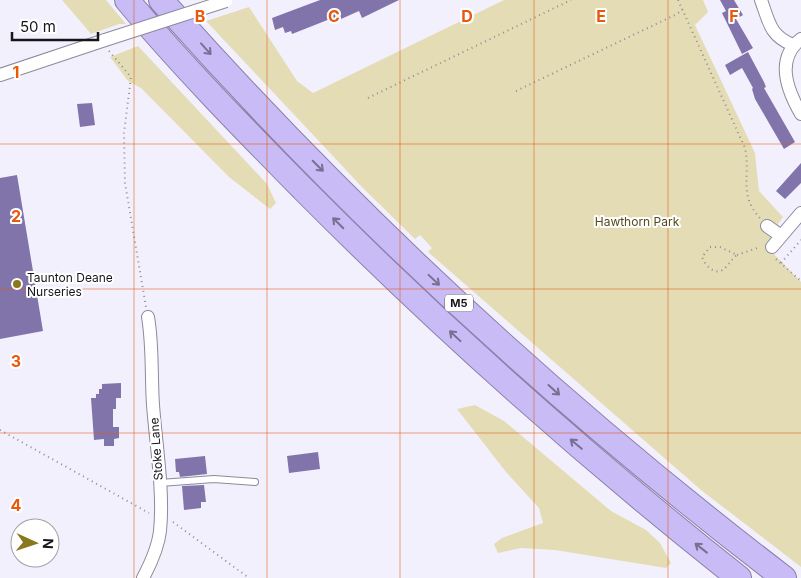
<svg xmlns="http://www.w3.org/2000/svg" width="801" height="578" viewBox="0 0 801 578" font-family="Inter,sans-serif">
<style>
.green{fill:#e4dcb5}
.building{fill:#8174ab}
.lines{fill:none;stroke-linecap:round;stroke-linejoin:round}
.lane-casing{stroke:#8d8a9a;stroke-width:8}
.street-casing{stroke:#8d8a9a;stroke-width:14}
.highway-casing{stroke:#8a81a9;stroke-width:26}
.path{stroke:#8f8d97;stroke-width:2;stroke-dasharray:1 4;stroke-linecap:butt}
.lane{stroke:#fff;stroke-width:6}
.street{stroke:#fff;stroke-width:12}
.highway{stroke:#c8bbf6;stroke-width:24}
.street-bridge-casing{stroke:#8d8a9a;stroke-width:14;stroke-linecap:butt}
.street-bridge{stroke:#fff;stroke-width:12}
.oneway{stroke:#787093}
.grid{fill:none;stroke:#e8590c;stroke-width:1;stroke-opacity:0.55}
.poi-dot{fill:#89781c;stroke:#fff;stroke-width:2}
.labels{text-anchor:middle;dominant-baseline:central;stroke-width:4;stroke-linejoin:round;paint-order:stroke}
.shield{fill:#fff;stroke:#5c5b5f;stroke-width:1}
.shield-label{font-size:11px;font-weight:bold;fill:#16151b}
.park-label{font-size:12px;fill:#554b1a;stroke:#fff}
.poi-label{font-size:12px;fill:#16151b;stroke:#fff;text-anchor:start}
.street-label{font-size:12px;fill:#16151b;stroke:#fff}
.grid-label{font-size:16px;text-anchor:middle;font-weight:bold;fill:#e8590c;stroke:#fff;stroke-width:4;stroke-linejoin:round;paint-order:stroke}
</style>
<rect width="100%" height="100%" fill="#f3f0fe"/>
<path class="green" d="M62 0H106L126 24H119L91 34Z
M504 0H703L708 12 695 25 755 153 759 191 783 217 778 224 786 237 773 253 801 282V567L701 490 428 252 432 248 420 235 415 239 361 186 206 21 249 7 297 81 313 93Z
M138 46 267 184 276 203 270 209 229 177 141 88 128 81 110 57Z
M475 405 504 421 611 511 646 530 660 543 671 563 666 568 555 550 521 548 498 553 494 544 502 538 543 523 539 508 506 472 457 409Z"/>
<path class="building" d="M320 0H399L362 18 359 11 332 23 330 19 292 34 291 31 285 33 283 27 275 30 272 18Z
M720 0H734L743 15 736 19 753 48 742 54 722 13 726 11Z
M748 52 764 82 766 87 764 88 795 142 784 149 755 99 752 89 753 88 742 68 730 75 725 65Z
M92 103 95 125 80 127 77 104Z
M801 163V183L785 199 776 191Z
M17 175 43 331 0 339V178Z
M121 383V398H116V409H113V427H119V438L114 439V446H104V439L94 440 91 398H96V394H99V389H102V384Z
M318 452 320 469 289 473 287 456Z
M205 456 207 474 180 477 179 472H176L175 459Z
M204 485 206 502H201V508L184 510 182 486Z"/>
<g class="lines">
<defs>
<path id="lane" d="M160 483 214 479 255 482"/>
<path id="street" d="M761 0C769 22 770 36 793 45
M801 39C775 59 787 90 801 114
M0 75 105 40
M767 226 781 236
M772 247 801 213
M143 578C151 563 158 548 160 531 164 492 156 445 153 405 151 375 153 346 148 317"/>
<path id="highway" d="M127 0C182 66 243 128 303 189 441 328 586 457 739 578
M161 0C349 212 559 406 784 578"/>
</defs>
<use href="#lane" class="lane-casing"/>
<use href="#street" class="street-casing"/>
<use href="#highway" class="highway-casing"/>
<path class="path" d="M678 0 745 148C751 177 738 194 760 218
M109 51 131 77 124 133 125 183 146 307
M516 91 677 14 683 9
M368 98 571 0
M710 247H720L737 255C732 259 730 263 726 267 717 278 705 266 702 257Z
M737 255 760 247
M776 259 801 281
M781 263 801 240
M0 430 149 513
M173 522 249 578"/>
<use href="#lane" class="lane"/>
<use href="#street" class="street"/>
<use href="#highway" class="highway"/>
<defs>
<path id="street-bridge" d="M105 40 226 1"/>
</defs>
<use href="#street-bridge" class="street-bridge-casing"/>
<use href="#street-bridge" class="street-bridge"/>
</g>
<defs><path id="oneway-shaft" d="M-6 0H5M1.5-3L5.5 0L1.5 3" fill="none" stroke-width="1.6" stroke-linecap="round" stroke-linejoin="round" transform="scale(1.25)"/></defs>
<g class="oneway">
<use href="#oneway-shaft" transform="translate(206 49) rotate(48)"/>
<use href="#oneway-shaft" transform="translate(318 166) rotate(45)"/>
<use href="#oneway-shaft" transform="translate(338 223) rotate(-135)"/>
<use href="#oneway-shaft" transform="translate(434 280) rotate(43)"/>
<use href="#oneway-shaft" transform="translate(455 336) rotate(-137)"/>
<use href="#oneway-shaft" transform="translate(554 390) rotate(42)"/>
<use href="#oneway-shaft" transform="translate(576 444) rotate(-140)"/>
<use href="#oneway-shaft" transform="translate(701 548) rotate(-142)"/>
</g>
<path class="grid" d="M134 0V578M267 0V578M400 0V578M534 0V578M668 0V578M0 144H801M0 289H801M0 433H801"/>
<circle class="poi-dot" cx="17" cy="284" r="5"/>
<g class="labels">
<rect class="shield" x="445" y="294.5" width="28" height="17" rx="4"/>
<g class="shield-label">
<text x="459" y="303">M5</text>
</g>
<g class="park-label">
<text x="637" y="221">Hawthorn Park</text>
</g>
<g class="poi-label">
<text x="27" y="277">Taunton Deane<tspan x="27" dy="14">Nurseries</tspan></text>
</g>
<g class="street-label">
<text transform="translate(156 449) rotate(-94)">Stoke Lane</text>
</g>
</g>
<g class="grid-label">
<text x="200" y="22">B</text>
<text x="334" y="22">C</text>
<text x="467" y="22">D</text>
<text x="601" y="22">E</text>
<text x="734" y="22">F</text>
<text x="16" y="78">1</text>
<text x="16" y="222">2</text>
<text x="16" y="367">3</text>
<text x="16" y="511">4</text>
</g>
<g transform="translate(35 543) rotate(93)"><circle r="24" fill="#ffffff" stroke="#a2a1a4"/>
<path d="M0-4L9 19L0 12L-9 19Z" fill="#89781c"/>
<text y="-8" font-size="14" font-weight="bold" text-anchor="middle" fill="#16151b">N</text>
</g>
<path d="M12 32v8h86v-8" fill="none" stroke="#16151b" stroke-width="2.5"/>
<text x="20" y="32" font-size="15" fill="#16151b" stroke="#ffffff" stroke-width="4" paint-order="stroke">50 m</text>
</svg>
